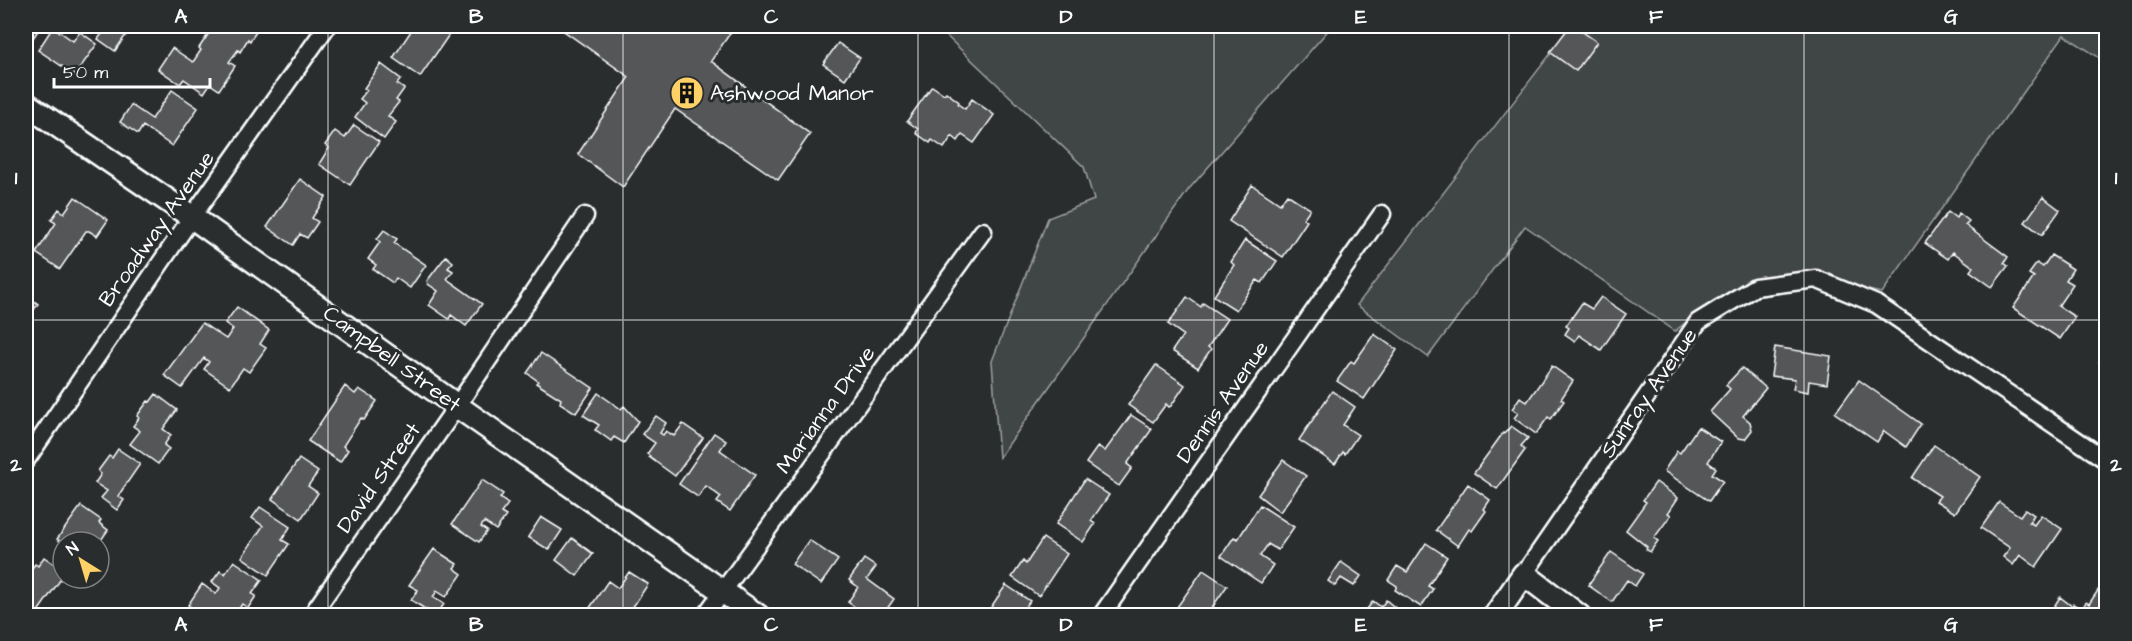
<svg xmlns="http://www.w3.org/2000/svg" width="2132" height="641" viewBox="0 0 2132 641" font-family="'Architects Daughter',sans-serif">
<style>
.green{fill:#414445;stroke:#a0a2a2;stroke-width:1.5}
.building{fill:#555758;stroke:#fff;stroke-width:1.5}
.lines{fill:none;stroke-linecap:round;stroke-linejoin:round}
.street-casing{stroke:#fff;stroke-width:21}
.secondary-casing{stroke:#fff;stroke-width:27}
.street{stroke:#2a2d2e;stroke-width:16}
.secondary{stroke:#2a2d2e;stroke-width:22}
.grid{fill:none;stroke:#fff;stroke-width:1.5;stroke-opacity:0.55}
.labels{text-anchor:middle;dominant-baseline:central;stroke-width:6;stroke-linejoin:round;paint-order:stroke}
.poi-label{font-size:22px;fill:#fff;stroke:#2a2d2e;text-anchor:start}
.street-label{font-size:22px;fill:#fff;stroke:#2a2d2e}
.neatline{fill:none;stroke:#fff;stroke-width:2}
.grid-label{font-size:20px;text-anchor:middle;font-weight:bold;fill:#fff}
</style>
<rect width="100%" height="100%" fill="#2a2d2e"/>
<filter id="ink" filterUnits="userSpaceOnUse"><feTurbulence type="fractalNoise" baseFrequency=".0167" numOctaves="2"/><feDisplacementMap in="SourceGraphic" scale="12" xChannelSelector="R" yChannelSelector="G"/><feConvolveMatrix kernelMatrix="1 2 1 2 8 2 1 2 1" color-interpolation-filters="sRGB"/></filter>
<g filter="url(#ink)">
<path class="green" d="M936 26H1332L1189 189 999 458 992 361 1048 218 1094 200 1084 167Z
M1572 26H2106V62L2064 35 1882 293 1807 277 1755 281 1714 300 1675 331 1525 226 1428 357 1357 305Z"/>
<path class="building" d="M26 26H41L29 44 26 41Z
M108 26H125L130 29 115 51 98 39Z
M203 26H260L250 41 248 39 240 52 238 50 229 62 235 66 219 90 210 84 204 93 184 79 180 84 158 69 172 48 193 62 201 50 199 48 211 30Z
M403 26H455L420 77 393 58 411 31Z
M568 26H657L661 28 663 26H735L711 61 810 134 778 180 675 109 623 187 578 154 629 77 564 31Z
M1570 26H1574L1597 42 1576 71 1550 52Z
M53 27 73 41 80 32 97 44 75 75 38 50Z
M838 43 860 58 845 79 823 64Z
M381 64 401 79 397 84 404 89 396 100 399 102 388 116 396 122 384 139 355 117 365 103 360 99 367 90 364 88Z
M932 86 944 94 946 92 959 102 958 104 965 109 972 99 994 115 974 143 962 135 958 141 952 136 944 148 932 140 930 143 916 133 918 129 907 121Z
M172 90 198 108 172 146 143 126 138 134 120 122 131 105 152 119Z
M354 125 379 142 350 185 319 164 329 148 325 145 335 131 345 138Z
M300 179 326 197 312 218 318 222 307 238 300 234 293 245 267 227Z
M1252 185 1280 204 1287 194 1310 209 1303 219 1307 221 1283 257 1229 221Z
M75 197 108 220 97 236 89 231H86L60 269 36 253 56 223 51 220 59 209 64 213Z
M2043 197 2060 210 2042 235 2025 222Z
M1948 212 1956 218 1959 213 1969 221 1965 225 2008 257 2004 263 2008 266 1992 287 1970 271 1973 267 1953 252 1948 259 1925 243Z
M384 230 397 239 394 243 426 265 410 288 396 278 393 283 373 269 376 265 368 259 380 242 377 239Z
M1245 240 1277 261 1262 283 1257 280 1236 310 1214 296 1234 265 1231 262Z
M2051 255 2073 269 2066 280 2073 284 2058 306 2075 317 2060 339 2013 308 2034 277 2029 274 2037 263 2043 267Z
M446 256 453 262 448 268 453 271 447 279 482 304 466 326 451 315 449 319 429 305 438 291 428 284 427 281Z
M26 295 38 304 26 321Z
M1187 297 1201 307 1203 303 1227 319 1208 347 1211 349 1198 368 1172 351 1183 335 1168 324Z
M1601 297 1626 314 1601 350 1579 335 1575 341 1565 334 1569 328 1566 326 1582 303 1592 309Z
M237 307 269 330 260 344 266 348 249 372 243 368 230 387 204 369 209 362 204 358 182 388 164 375 202 323 226 339 233 329 225 323Z
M1374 334 1397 350 1364 399 1337 381 1351 361 1354 363Z
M1775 347 1831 356 1827 384 1809 381 1808 392 1793 389 1795 379 1771 376Z
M2106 350V367L2099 362Z
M541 353 593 388 576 413 560 403 561 399 536 383 538 381 527 373Z
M1156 365 1185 385 1171 406 1169 407 1166 404 1153 422 1128 405Z
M1552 366 1573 381 1561 399 1564 401 1551 419 1548 417 1536 434 1514 418 1518 413 1512 409 1520 397 1527 402Z
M1742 368 1766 388 1743 416 1750 422 1752 430 1745 439 1738 438 1710 412 1730 389 1726 385Z
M1859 380 1921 424 1906 447 1884 431 1877 442 1835 413Z
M345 386 355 394 359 389 377 401 364 420 361 418 343 446 348 450 340 462 308 441Z
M1332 391 1355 407 1343 425 1358 435 1345 454 1343 452 1335 464 1299 440Z
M598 393 621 409 624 406 638 421 624 443 614 437 611 441 597 431 595 430 599 425 583 415Z
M156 394 177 410 163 429 171 435 164 445 169 449 158 464 130 444 140 431 133 426 139 418 137 416 148 401 150 402Z
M1131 415 1152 429 1127 464 1132 468 1119 486 1086 463 1098 446 1105 451Z
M656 416 666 423 660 433 663 435 666 431 674 436 683 424 703 438 675 476 649 457 650 456 647 454 655 443 642 434Z
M1511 426 1528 438 1521 446 1525 450 1497 489 1474 473 1503 433 1504 434Z
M1698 427 1721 442 1708 462 1716 468 1712 474 1723 481 1709 501 1664 471 1677 451 1680 453Z
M714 433 726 441 720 450 755 475 730 511 717 502 721 497 706 486 698 497 679 484Z
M1934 445 1980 477 1955 513 1936 501 1940 496 1912 478Z
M118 449 140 464 118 496 124 500 117 510 101 498 107 491 95 483 101 474 98 471 109 456 112 458Z
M299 459 318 472 308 486 318 493 301 519 272 499Z
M1283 460 1306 476 1280 512 1258 495Z
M1085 479 1109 495 1091 521 1095 524 1083 542 1056 524Z
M482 480 503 494 500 498 508 504 501 513 506 516 496 530 484 522 481 527 487 531 479 542 452 524Z
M1656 482 1678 498 1668 513 1671 515 1654 538 1658 541 1650 552 1646 549 1647 547 1626 530 1646 502 1643 500Z
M1468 484 1490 500 1484 509 1486 511 1472 531 1469 529 1458 546 1436 530Z
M1999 502 2020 516 2025 509 2034 515 2029 522 2034 525 2041 515 2062 529 2036 567 2020 555 2013 565 2003 557 2010 548 1981 528Z
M1260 505 1294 527 1278 550 1268 544 1260 556 1273 565 1261 583 1221 556 1234 537 1238 539Z
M81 506 101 520 99 523 108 530 99 543H63L57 539Z
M260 507 290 527 282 540 289 544 268 575 242 557 263 526 252 518Z
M541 517 562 530 549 550 528 537Z
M572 538 593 554 577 576 556 560Z
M1043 538 1067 554 1039 596 1012 577 1023 561 1026 564Z
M809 540 838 560 821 584 792 564Z
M1426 543 1447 557 1428 586 1433 589 1421 607 1395 590 1397 586 1388 580 1397 566 1407 572Z
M434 549 457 564 454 568 462 574 446 597 437 591 433 597 444 604 436 616 411 600 418 590 409 585Z
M1611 552 1643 574 1635 586 1627 580 1612 602 1588 585Z
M44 557 63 570V576L37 613 26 605V584L27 581 26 577 35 564 38 566Z
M864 559 876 567 867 579 894 599 882 616H867L848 602 858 587 849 580Z
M234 561 262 580 252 594 256 596 248 608 242 604 234 616H203L188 605 202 584 216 594 220 588 212 582 220 571 225 574Z
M1341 562 1361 576 1354 586 1341 578 1335 586 1328 581Z
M1203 570 1227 586 1206 616H1188L1177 607Z
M629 572 648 584 627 616 585 615 608 581 618 588Z
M1006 585 1030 601 1019 616H985Z
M2101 586 2106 590V616H2048L2060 597 2072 606 2073 604 2082 609 2086 602 2089 604Z
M1386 600 1405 616H1362L1373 601 1381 607Z"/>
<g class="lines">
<defs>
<path id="street" d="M26 460 192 217 327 26
M1524 574 1698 322 1755 287 1816 279 1876 304 2106 460
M311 616 457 406 585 216
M705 616 983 231
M1101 616 1382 214"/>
<path id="secondary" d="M26 104 192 217 467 413 758 616
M1495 616 1524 574 1579 616"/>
</defs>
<use href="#street" class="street-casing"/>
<use href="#secondary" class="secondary-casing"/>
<use href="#street" class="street"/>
<use href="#secondary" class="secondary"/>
</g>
</g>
<path class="grid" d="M328 26V616M623 26V616M918 26V616M1214 26V616M1509 26V616M1804 26V616M26 320H2106"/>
<defs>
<symbol id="building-disc" viewBox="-11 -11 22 22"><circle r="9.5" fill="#ffd166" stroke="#2a2d2e"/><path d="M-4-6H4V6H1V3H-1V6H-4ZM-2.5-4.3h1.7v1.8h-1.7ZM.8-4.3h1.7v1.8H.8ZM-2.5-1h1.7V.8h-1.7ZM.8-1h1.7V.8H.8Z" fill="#111"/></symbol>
</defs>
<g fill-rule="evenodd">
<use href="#building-disc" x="668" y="74" width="38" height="38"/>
</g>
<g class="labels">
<g class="poi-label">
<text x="710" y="93">Ashwood Manor</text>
</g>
<g class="street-label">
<text transform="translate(157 229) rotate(-55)">Broadway Avenue</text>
<text transform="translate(392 359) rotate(36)">Campbell Street</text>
<text transform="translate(1649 393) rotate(-55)">Sunray Avenue</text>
<text transform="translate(1223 402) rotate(-55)">Dennis Avenue</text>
<text transform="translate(826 410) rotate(-54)">Marianna Drive</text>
<text transform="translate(379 478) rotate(-55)">David Street</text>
</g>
</g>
<rect width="2132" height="641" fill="none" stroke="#2a2d2e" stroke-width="66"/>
<g transform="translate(81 560) rotate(323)"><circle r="28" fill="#2a2d2e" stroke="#7f8182" stroke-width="1.5"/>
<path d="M0-4.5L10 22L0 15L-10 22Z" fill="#ffd166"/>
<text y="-9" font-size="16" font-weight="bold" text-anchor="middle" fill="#ffffff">N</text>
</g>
<path d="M54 78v9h156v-9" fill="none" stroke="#ffffff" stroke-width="3"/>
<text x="63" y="78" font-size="18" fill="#ffffff" stroke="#2a2d2e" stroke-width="4.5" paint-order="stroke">50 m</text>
<rect x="33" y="33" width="2066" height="575" class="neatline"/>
<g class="grid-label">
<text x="181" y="23">A</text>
<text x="476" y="23">B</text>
<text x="771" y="23">C</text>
<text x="1066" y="23">D</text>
<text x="1361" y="23">E</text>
<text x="1656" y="23">F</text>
<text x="1951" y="23">G</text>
<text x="16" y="184">1</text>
<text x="2116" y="184">1</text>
<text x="16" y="471">2</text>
<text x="2116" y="471">2</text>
<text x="181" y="631">A</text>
<text x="476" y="631">B</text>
<text x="771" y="631">C</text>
<text x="1066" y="631">D</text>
<text x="1361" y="631">E</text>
<text x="1656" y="631">F</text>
<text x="1951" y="631">G</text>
</g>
</svg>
